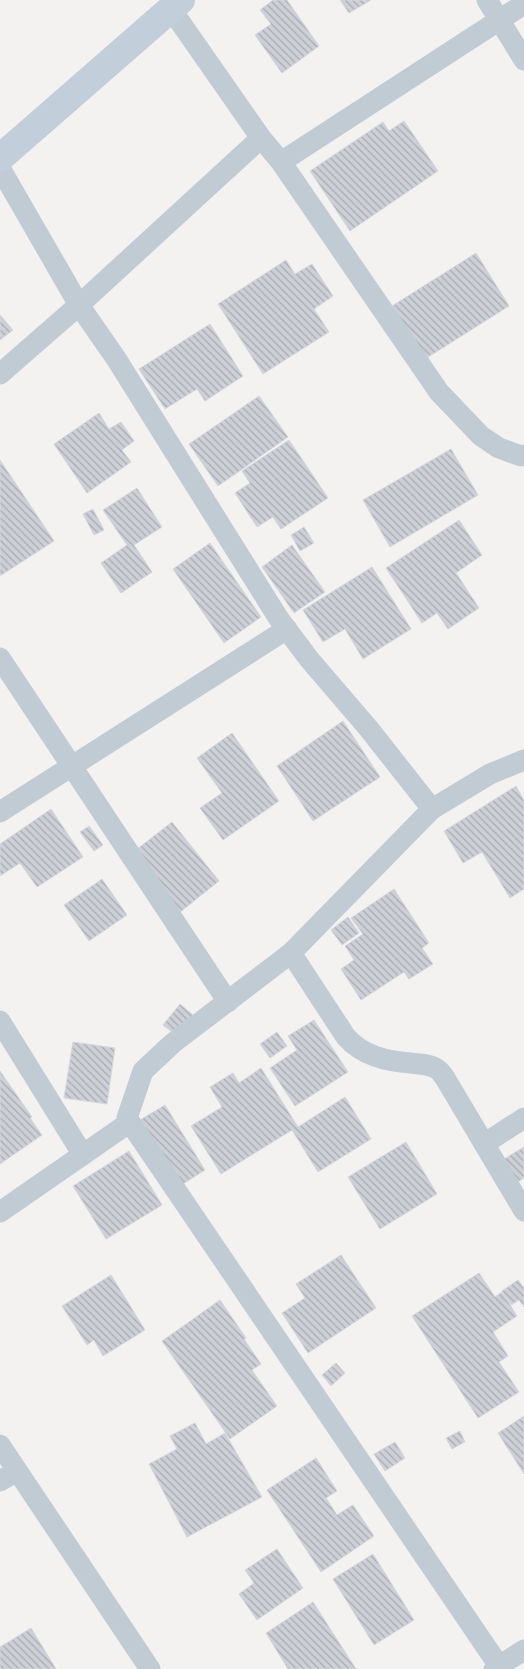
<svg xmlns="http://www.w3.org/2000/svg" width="524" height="1669" viewBox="0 0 524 1669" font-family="Raleway,sans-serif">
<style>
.building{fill:url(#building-back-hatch);stroke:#d5d7dd}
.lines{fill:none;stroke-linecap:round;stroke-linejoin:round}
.street{stroke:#c1cbd4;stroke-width:21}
.secondary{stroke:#c3cedb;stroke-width:28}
</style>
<defs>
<pattern id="building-back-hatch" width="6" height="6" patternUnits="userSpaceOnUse" patternTransform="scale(1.25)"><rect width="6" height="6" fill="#cdd0d6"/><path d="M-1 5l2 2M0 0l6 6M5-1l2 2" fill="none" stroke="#a8abb1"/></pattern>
</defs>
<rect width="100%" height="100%" fill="#f4f1f1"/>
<path class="building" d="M273 0H287L319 46 282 73 255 35 271 24 260 10Z
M340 0H371L349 13Z
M404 121 438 171 350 231 310 171 383 122 389 131Z
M476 253 509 306 425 359 392 306Z
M286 260 295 274 312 264 333 296 314 309 329 332 263 374 218 304Z
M0 315 13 330 0 340Z
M210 324 243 376 205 401 197 389 165 409 139 369Z
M259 396 288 437 218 486 189 444Z
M99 413 109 429 121 422 134 441 122 450 131 462 87 493 54 444Z
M289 440 328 498 281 529 273 517 257 527 235 493 250 483 242 471Z
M451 449 478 495 390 547 363 500Z
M0 460 54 541 0 576Z
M137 488 162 527 134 545 152 572 121 593 101 563 127 545 103 510Z
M93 509 104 530 94 535 83 514Z
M459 520 482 555 456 573 479 608 448 629 437 613 422 623 386 568Z
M304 527 314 543 300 551 291 535Z
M210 543 261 617 224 643 173 569Z
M292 545 325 592 294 613 262 567Z
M372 567 411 629 363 659 345 629 323 642 303 610Z
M343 721 380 777 313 821 277 766Z
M232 733 279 801 223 840 200 808 222 793 197 758Z
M516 786 524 800V889L510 898 482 852 463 863 444 831Z
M51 809 83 857 37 887 20 863 0 876V844Z
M172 822 219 881 179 913 132 853Z
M89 826 103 845 94 851 80 832Z
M102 879 127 915 89 941 64 905Z
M394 889 429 943 422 948 433 964 409 979 404 972 361 1000 341 969 354 960 345 946 363 934 351 918Z
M348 917 359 933 342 945 331 930Z
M180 1004 193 1015 177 1036 163 1025Z
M314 1020 348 1072 295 1106 270 1068 297 1050 288 1036Z
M277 1032 287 1046 270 1058 260 1044Z
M73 1042 115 1048 107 1104 64 1098Z
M261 1068 298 1127 345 1097 371 1139 318 1172 292 1130 221 1174 191 1126 222 1107 210 1087 233 1073 239 1083Z
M0 1071 32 1117 30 1118 42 1135 0 1164Z
M165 1105 205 1170 175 1189 135 1123Z
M406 1142 437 1194 380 1229 348 1177Z
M524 1147V1178L513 1185 499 1162Z
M129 1151 162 1205 106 1239 73 1186Z
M341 1255 376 1308 308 1353 282 1313 305 1298 296 1284Z
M479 1273 495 1297 502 1292 517 1316 493 1332 508 1356 499 1362 519 1392 478 1418 412 1316Z
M111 1275 145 1330 103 1356 94 1340 87 1345 62 1306Z
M518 1280 524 1288V1307L519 1300 511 1305 502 1291Z
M220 1300 246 1338 244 1339 261 1364 252 1370 277 1406 230 1439 162 1341Z
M336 1363 345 1373 331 1386 322 1375Z
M524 1416V1474L498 1433Z
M195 1423 206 1444 225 1433 262 1497 187 1537 149 1464 177 1449 170 1436Z
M460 1431 465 1442 452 1449 446 1438Z
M395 1442 405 1458 385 1471 374 1454Z
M316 1458 337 1491 326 1498 337 1515 353 1505 374 1536 321 1572 267 1490Z
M277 1549 303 1588 257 1620 239 1594 254 1583 245 1570Z
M373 1554 414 1620 374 1645 333 1579Z
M313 1602 356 1669H288L266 1633Z
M31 1628 56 1669H0V1647Z"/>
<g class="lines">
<path class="street" d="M487 0 524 60
M171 9 261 138 281 162 439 392 481 436 499 448 521 456 524 455
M281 162 524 4
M0 168 79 305 117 360 279 619 309 659 369 729 432 809
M0 374 79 305 261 138
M0 658 228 1002
M0 812 287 629
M291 953 346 1037C363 1056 386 1061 410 1063 419 1064 430 1064 437 1069 440 1071 443 1075 445 1078L524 1211
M0 1021 83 1155
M484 1144 524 1118
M0 1212 130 1122
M0 1445 150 1669
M0 1481 17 1471
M499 1666 127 1118 143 1071 173 1043 291 953 432 809 490 774 524 760
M494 1669 524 1650"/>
<path class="secondary" d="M0 158 181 0"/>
</g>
</svg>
